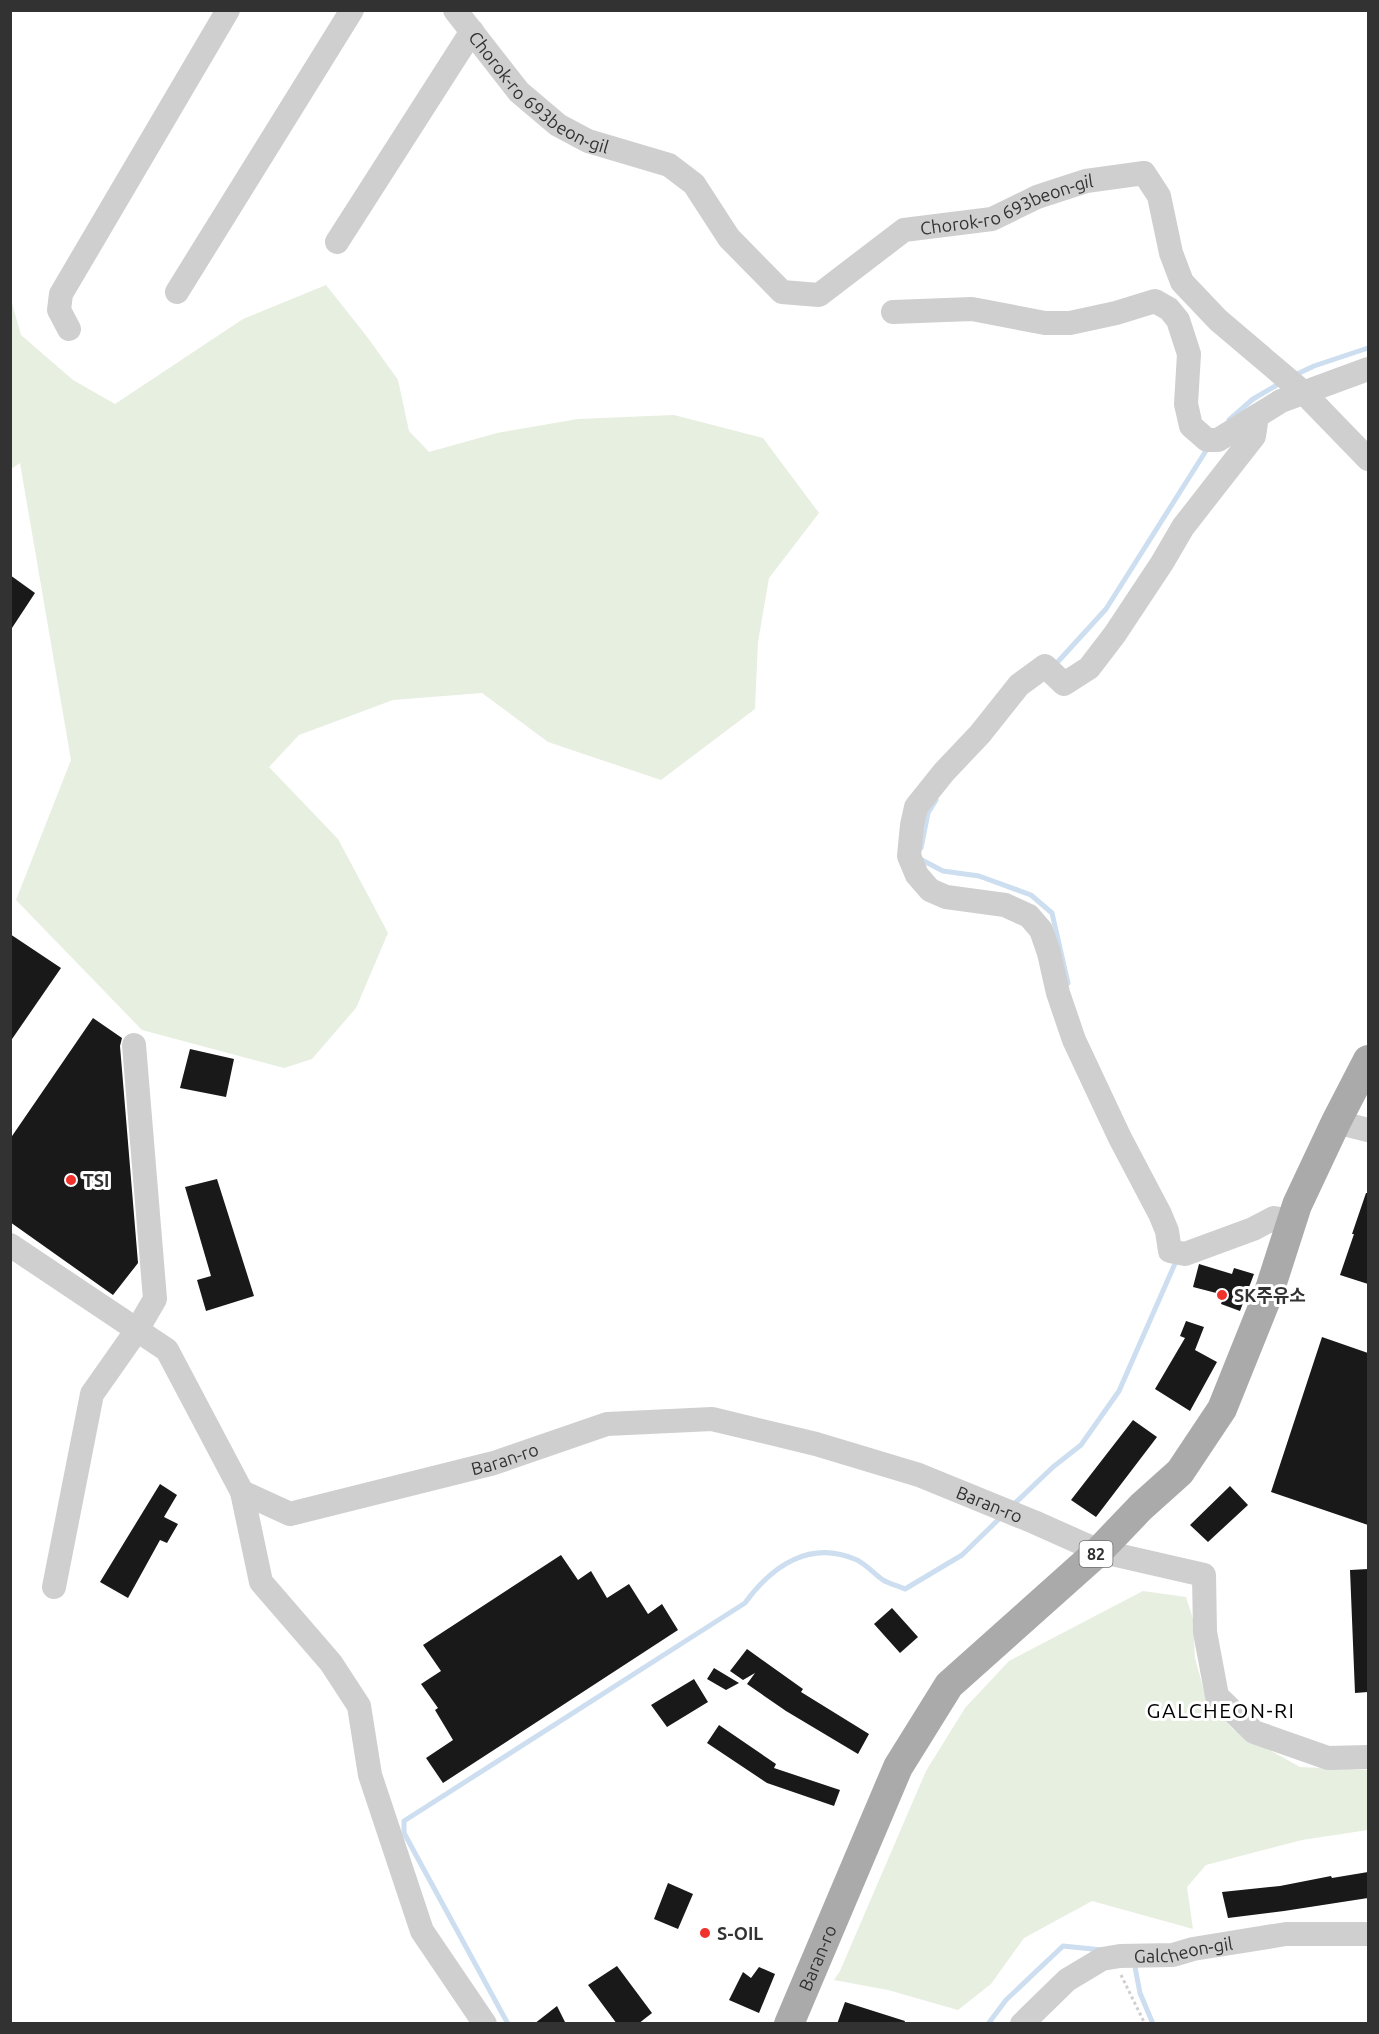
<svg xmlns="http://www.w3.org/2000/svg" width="1379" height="2034" viewBox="0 0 1379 2034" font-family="Ubuntu,'Noto Sans KR',sans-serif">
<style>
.green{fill:#e7efe0}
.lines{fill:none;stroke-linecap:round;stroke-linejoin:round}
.stream{stroke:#ccdeef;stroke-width:5}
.building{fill:#191919}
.path{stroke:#cfcfcf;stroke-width:3;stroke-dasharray:3 3;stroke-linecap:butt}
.minor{stroke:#cfcfcf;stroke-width:24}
.major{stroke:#aaa;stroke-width:30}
.poi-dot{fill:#f1312c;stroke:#fff;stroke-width:2}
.labels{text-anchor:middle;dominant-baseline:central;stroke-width:6;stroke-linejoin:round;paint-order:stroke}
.shield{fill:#fff;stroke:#707070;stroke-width:1.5}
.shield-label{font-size:16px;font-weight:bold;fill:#323232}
.street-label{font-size:18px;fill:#323232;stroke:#fff}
.poi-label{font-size:18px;font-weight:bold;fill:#323232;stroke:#fff;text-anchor:start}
.quarter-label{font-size:21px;letter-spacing:1.5px;fill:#000;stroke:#fff}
</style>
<rect width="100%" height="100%" fill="#fff"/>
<path class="green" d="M326 285 368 338 398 380 409 431 429 452 497 433 578 419 674 415 763 438 819 513 769 578 758 642 755 709 661 780 548 742 482 693 393 700 299 735 269 767 338 839 388 933 356 1008 312 1059 284 1068 142 1030 16 900 71 760 20 463 11 469V300L21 335 73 380 115 404 243 319Z
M1143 1591 1186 1597 1193 1619 1195 1658 1207 1702 1234 1730 1300 1767 1368 1770V1830L1302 1840 1206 1865 1187 1887 1193 1929 1092 1901 1024 1938 991 1984 958 2010 888 1990 834 1980 840 1971 926 1771 965 1708 1009 1661Z"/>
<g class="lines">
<path class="stream" d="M1293 376 1314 366 1368 348
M1229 420 1253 399 1282 382
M1054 666 1106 609 1209 446
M921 848 928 813 936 800
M922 860 943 871 979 876 1031 895 1052 913 1068 983
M1012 1506 1053 1467 1081 1445 1119 1391 1177 1259
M1134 1962 1140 1993 1153 2024
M508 2024 404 1833V1821L745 1603C772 1566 810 1539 857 1560 867 1565 874 1574 883 1580 890 1584 898 1586 905 1589L962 1555 1001 1517
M988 2024 1006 2000 1063 1946 1102 1950"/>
</g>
<path class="building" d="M10 575 35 593 10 631Z
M10 934 61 968 10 1042Z
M93 1018 122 1038 120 1046 138 1263 113 1295 10 1222V1139Z
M190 1049 234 1059 226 1097 180 1088Z
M217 1179 254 1296 206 1311 197 1280 211 1276 185 1187Z
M1366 1193H1368V1284L1340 1275 1354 1234H1352Z
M1199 1264 1232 1274 1234 1268 1254 1274 1240 1311 1221 1304 1224 1295 1193 1287Z
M1186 1321 1204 1327 1195 1350 1217 1362 1190 1411 1155 1389 1185 1338 1180 1336Z
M1322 1337 1368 1353V1525L1271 1492Z
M1133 1420 1157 1437 1096 1517 1071 1500Z
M160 1484 177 1495 164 1517 178 1524 167 1543 160 1540 128 1598 100 1582Z
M1230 1486 1248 1505 1208 1542 1190 1525Z
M561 1555 578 1580 591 1571 607 1598 629 1584 648 1614 662 1604 678 1630 443 1783 426 1758 453 1740 435 1710 438 1708 421 1684 441 1671 423 1645Z
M1368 1569V1692L1355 1693 1350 1570Z
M892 1608 918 1637 900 1653 874 1624Z
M747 1649 803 1689 801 1692 869 1734 858 1754 786 1711 747 1684 755 1673 743 1680 730 1671Z
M714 1668 739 1683 726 1690 707 1679Z
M694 1679 708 1702 667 1727 651 1705Z
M719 1725 776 1764 774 1768 840 1790 834 1806 767 1783 707 1743Z
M1368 1872V1898L1284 1911 1228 1918 1222 1892 1280 1886 1331 1876 1332 1878Z
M668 1883 693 1894 678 1929 654 1919Z
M617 1966 652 2013 638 2024H617L588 1985Z
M759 1967 775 1974 759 2013 729 2000 743 1972 751 1978Z
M845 2002 905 2021 904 2024H837Z
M557 2006 566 2024H534Z"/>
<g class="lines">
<path class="path" d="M1121 1975 1145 2024"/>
<g class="minor">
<path id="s1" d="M455 10 519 92 558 125 588 141 669 165 694 184 729 238 782 292 819 295 904 230 992 219 1037 197 1086 181 1144 173 1159 196 1171 253 1182 282 1218 320 1304 393 1368 459"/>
<path d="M337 242 472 31"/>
<path d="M177 292 352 10"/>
<path d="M893 312 972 309 1045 323H1070L1116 313 1155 301 1169 309 1178 320 1189 354 1186 404 1191 426 1207 440H1218L1281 401 1368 369"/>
<path d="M69 329 59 310 61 294 228 10"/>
<path d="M1257 416 1254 436 1183 527 1162 563 1115 634 1089 668 1064 684 1045 666 1019 685 980 734 944 772 916 807 912 825 909 856 917 875 930 890 946 897 1005 905 1029 916 1041 930 1049 953 1058 993 1074 1040 1120 1138 1160 1214 1167 1231 1170 1251 1185 1254 1253 1229 1274 1218 1292 1221"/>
<path d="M1336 1122 1368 1130"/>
<path id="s2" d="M10 1245 167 1350 242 1492 290 1514 494 1463 607 1424 712 1419 816 1444 919 1475 1034 1522 1099 1551 1204 1575 1205 1632 1217 1696 1254 1732 1328 1758 1368 1757"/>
<path d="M242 1492 261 1582 331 1663 359 1706 370 1775 422 1931 485 2024"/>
<path d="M54 1587 92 1394 137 1330 155 1299 134 1045"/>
<path id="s3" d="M1022 2024 1067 1980 1102 1959 1120 1956 1173 1955 1193 1949 1286 1934H1368"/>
</g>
<path class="major" id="s4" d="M789 2024 898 1767 949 1685 1099 1551 1141 1507 1180 1472 1222 1409 1269 1292 1297 1205 1336 1122 1368 1060"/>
</g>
<g class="poi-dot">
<circle cx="71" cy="1180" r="6"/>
<circle cx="1222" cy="1295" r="6"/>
<circle cx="705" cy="1933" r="6"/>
</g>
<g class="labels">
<rect class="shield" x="1079.5" y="1541" width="33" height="26" rx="4.5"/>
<g class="shield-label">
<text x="1096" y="1554">82</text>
</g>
<g class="street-label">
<text stroke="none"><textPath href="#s1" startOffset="120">Chorok-ro 693beon-gil</textPath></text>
<text stroke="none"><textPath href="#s1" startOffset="696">Chorok-ro 693beon-gil</textPath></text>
<text stroke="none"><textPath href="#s2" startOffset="624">Baran-ro</textPath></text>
<text stroke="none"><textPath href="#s2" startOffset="1128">Baran-ro</textPath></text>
<text stroke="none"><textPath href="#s3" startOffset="186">Galcheon-gil</textPath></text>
<text stroke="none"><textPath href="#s4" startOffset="72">Baran-ro</textPath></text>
</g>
<g class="poi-label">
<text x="83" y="1180">TSI</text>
<text x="1234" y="1295">SK주유소</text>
<text x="717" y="1933">S-OIL</text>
</g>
<g class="quarter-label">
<text x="1221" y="1710">GALCHEON-RI</text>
</g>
</g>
<rect width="1379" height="2034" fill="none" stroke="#323232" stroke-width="24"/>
</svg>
